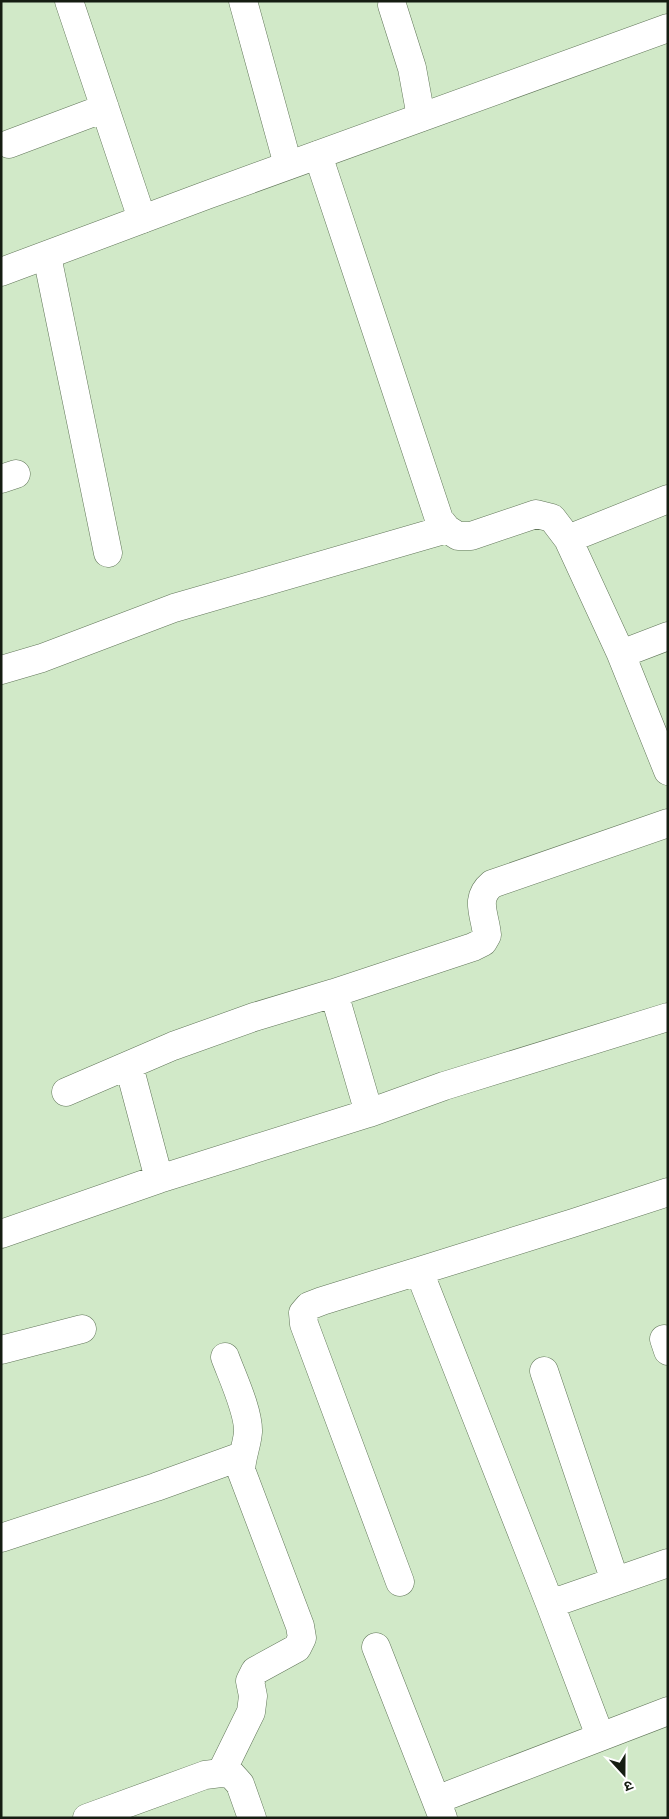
<svg xmlns="http://www.w3.org/2000/svg" width="669" height="1819" viewBox="0 0 669 1819" font-family="Arial,'Noto Sans Devanagari',sans-serif">
<style>
.lines{fill:none;stroke-linecap:round;stroke-linejoin:round}
.street-casing{stroke:#617659;stroke-width:29}
.secondary-casing{stroke:#617659;stroke-width:29}
.street{stroke:#fff;stroke-width:28}
.secondary{stroke:#fff;stroke-width:28}
</style>
<rect width="100%" height="100%" fill="#d1e9c8"/>
<g class="lines">
<defs>
<path id="street" d="M69 1 142 219
M243 1 288 165
M392 5 412 68 421 117
M9 144 105 108
M318 155 439 519 447 529 458 536H471L536 514 552 518 568 539 621 654 668 771
M47 256 108 553
M1 479 16 474
M568 539 668 499
M621 654 668 636
M1 670 42 658 174 608 447 529
M334 993 369 1113
M129 1066 159 1179
M66 1092 173 1046 254 1017 334 993 473 947 483 942 487 935C485 914 474 899 492 884L668 823
M1 1234 159 1179 369 1113 444 1086 668 1017
M419 1271 573 1223 668 1192
M664 1339 668 1351
M1 1350 82 1329
M544 1371 615 1581
M1 1538 156 1487 242 1456
M400 1582 304 1324 303 1313 309 1306 322 1301 419 1271 550 1604 600 1736
M550 1604 668 1563
M376 1647 436 1800
M221 1773 251 1712 253 1696 250 1681 255 1671 297 1648 302 1638 300 1626 241 1470C242 1455 247 1445 248 1432 249 1412 232 1376 225 1357
M87 1818 205 1775 221 1773 231 1774 240 1784 252 1818
M443 1818 436 1800 668 1711"/>
<path id="secondary" d="M1 272 207 195 668 28"/>
</defs>
<use href="#street" class="street-casing"/>
<use href="#secondary" class="secondary-casing"/>
<use href="#street" class="street"/>
<use href="#secondary" class="secondary"/>
</g>
<rect width="669" height="1819" fill="none" stroke="#151d12" stroke-width="5"/>
<g transform="translate(624 1774) rotate(159)" stroke="#ffffff" stroke-width="4" paint-order="stroke">
<path d="M0-4L9 19L0 12L-9 19Z" fill="#151d12"/>
<text y="-8" font-size="14" font-weight="bold" text-anchor="middle" fill="#151d12">उ</text>
</g>
</svg>
